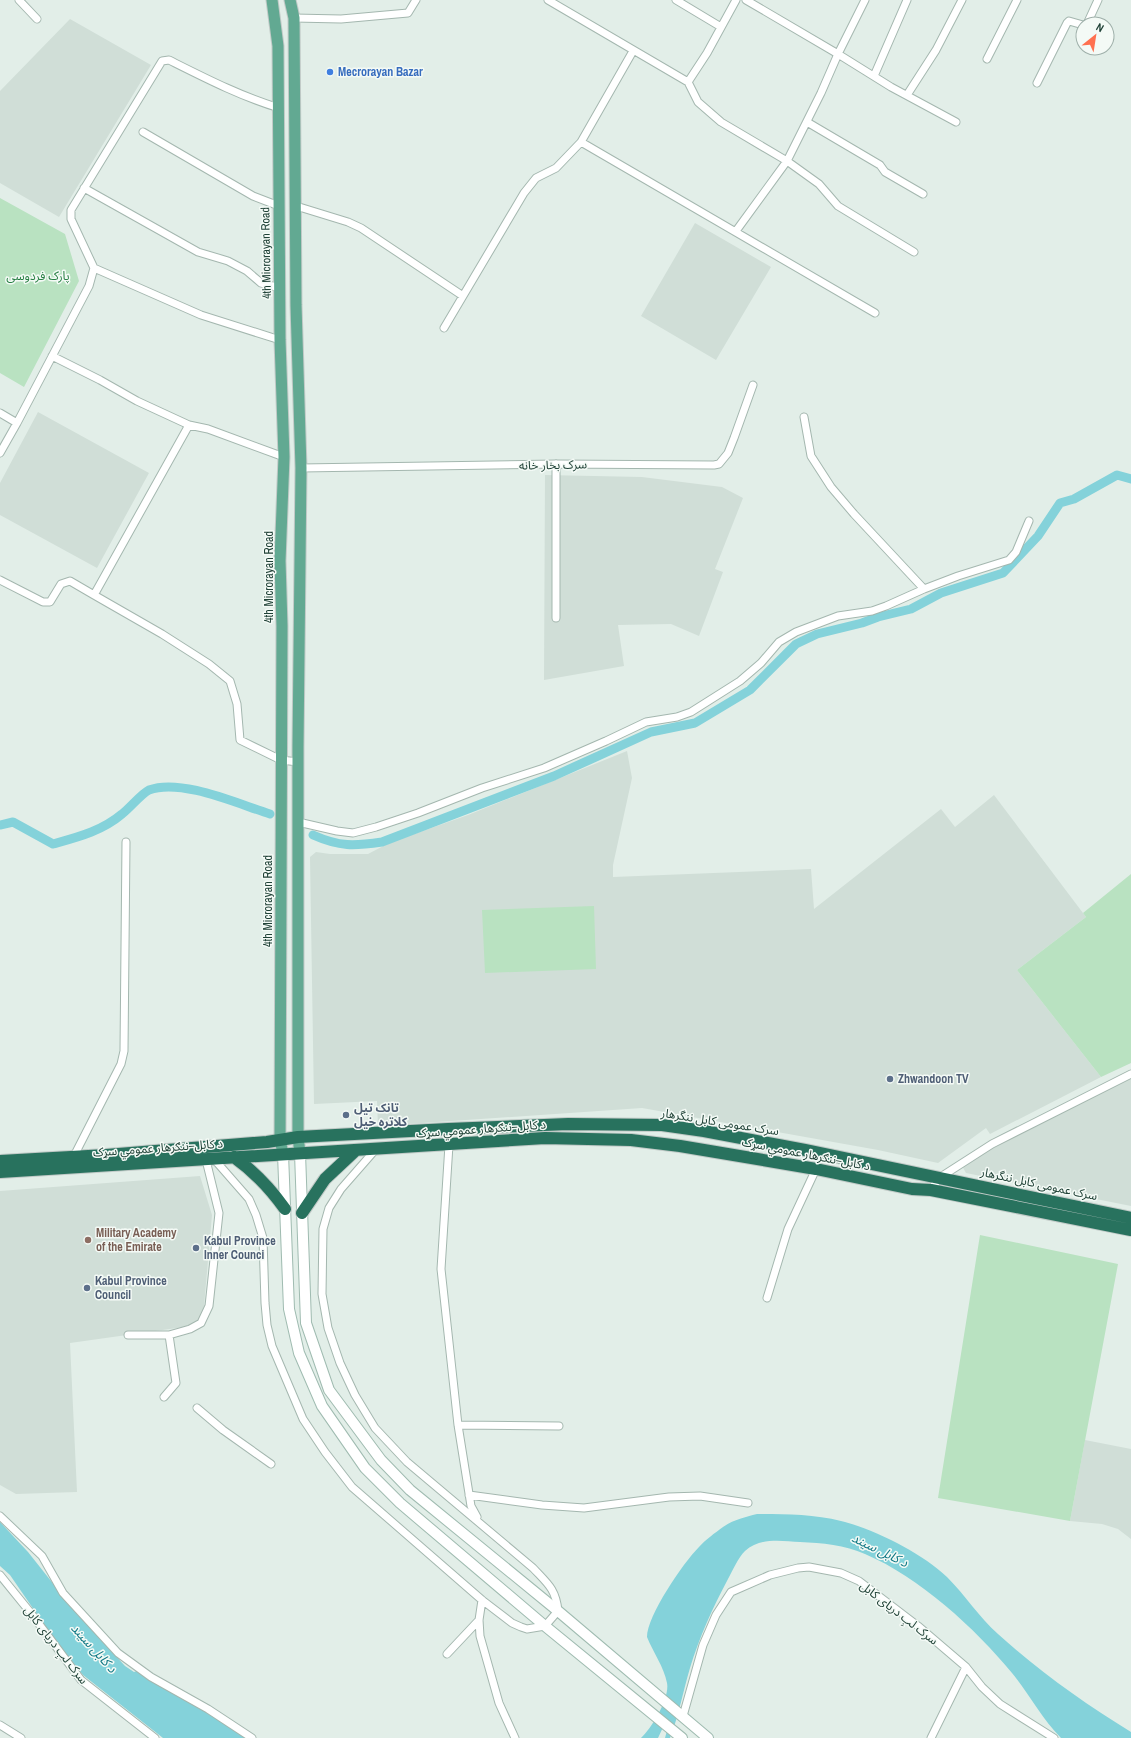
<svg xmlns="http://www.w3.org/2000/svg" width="1131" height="1738" viewBox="0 0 1131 1738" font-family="'Archivo Narrow','Noto Sans Arabic',sans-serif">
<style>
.built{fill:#d0ded7}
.green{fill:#b9e2c1}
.water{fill:#84d2da}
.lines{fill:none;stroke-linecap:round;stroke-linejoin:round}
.canal{stroke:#84d2da;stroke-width:9}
.street-casing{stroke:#a4b7af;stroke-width:9}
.secondary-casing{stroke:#9fbbb0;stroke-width:12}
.primary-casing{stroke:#c1cac7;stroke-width:13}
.highway-casing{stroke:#c1cac7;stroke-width:14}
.street{stroke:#fff;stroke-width:7}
.secondary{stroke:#fff;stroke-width:10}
.primary{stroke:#62a992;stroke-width:11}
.highway{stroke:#28725e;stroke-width:12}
.shop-dot{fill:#3f7fe0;stroke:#f4faf6;stroke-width:1.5}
.service-dot{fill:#5c6f8a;stroke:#f4faf6;stroke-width:1.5}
.education-dot{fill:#8d6e63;stroke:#f4faf6;stroke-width:1.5}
.labels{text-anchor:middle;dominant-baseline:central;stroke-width:3;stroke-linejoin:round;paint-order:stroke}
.shop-label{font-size:12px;font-weight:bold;fill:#366cbe;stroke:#f4faf6;text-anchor:start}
.street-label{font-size:12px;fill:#204237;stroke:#f4faf6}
.park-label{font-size:12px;fill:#257e42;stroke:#f4faf6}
.service-label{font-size:12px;font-weight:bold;fill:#4e5e75;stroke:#f4faf6;text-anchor:start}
.education-label{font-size:12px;font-weight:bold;fill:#785e54;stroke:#f4faf6;text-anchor:start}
.water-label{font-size:13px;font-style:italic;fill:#127986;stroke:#f4faf6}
</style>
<rect width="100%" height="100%" fill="#e2eee8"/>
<path class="built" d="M70 19 151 65 59 217 0 183V91Z
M695 223 771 267 716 360 641 316Z
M38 412 149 473 97 568 0 515V483Z
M545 475 642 477 722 487 743 498 715 569 723 572 699 636 671 624 618 625 624 666 544 680Z
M627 751 632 778 613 865V877L811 869 814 909 941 809 955 827 994 795 1086 917 1017 970 1101 1077 990 1134 986 1128 938 1163 878 1150 642 1108 378 1126 377 1101 314 1104 310 857 316 852 330 854H368L389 843 468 815Z
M1131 1074V1206L966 1173 961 1164Z
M200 1176 212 1215 204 1306 200 1319 191 1326 70 1343 77 1492 16 1494 0 1485V1191Z
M1085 1440 1131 1449V1539L1118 1529 1102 1524 1070 1521Z"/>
<path class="green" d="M0 198 65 234 79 281 24 387 0 373Z
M1131 874V1063L1101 1077 1017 970 1086 917 1083 913Z
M594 906 596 969 485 973 482 910Z
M980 1235 1118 1264 1070 1521 938 1498Z"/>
<path class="water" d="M757 1514C784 1514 814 1514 841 1521 874 1529 922 1553 947 1577 965 1595 979 1617 998 1634 1039 1671 1084 1703 1131 1732V1738H1061C1042 1719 1029 1694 1012 1673 975 1628 919 1577 865 1554 845 1545 822 1543 800 1542 782 1541 760 1537 745 1551 738 1558 733 1570 728 1579 713 1607 699 1638 690 1668 683 1691 679 1715 670 1738H665L669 1723H665L658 1738H641C652 1728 670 1698 667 1683 664 1667 653 1652 647 1637 647 1616 683 1563 699 1547 705 1540 715 1533 723 1527 733 1520 745 1517 757 1514Z
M0 1522 28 1552 78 1615 125 1666 134 1672 139 1670 249 1738H163L83 1675 54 1639 10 1575 0 1566Z"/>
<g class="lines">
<path class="canal" d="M0 825 13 822 53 844C78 837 102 831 122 814 130 808 141 794 149 790 181 778 238 804 270 814
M313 835C340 847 354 846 382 842L554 776 651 732 695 723 750 690 796 644 817 634 862 623 878 617 911 609 941 593 1003 573 1038 536 1060 503 1074 499 1117 475 1131 479"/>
<defs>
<path id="street" d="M19 0 37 19
M548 0 688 82 698 102 721 122 787 161 819 184 838 206 914 252
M676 0 721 27
M746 0 838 54 865 0
M294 18 341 19 408 13 416 0
M1087 24 1098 0
M987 59 1017 0
M874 76 907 0
M688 82 707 53 736 0
M1037 83 1067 23 1069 21 1083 25
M907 95 936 50 962 0
M807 122 880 165 885 172 923 194
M143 132 253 196 279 206
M581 142 875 313
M84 188 198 252 228 261 247 271 261 283 280 288
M296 206 348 222 361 228 463 296
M736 231 787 161 821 93 838 54 891 87 956 122
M94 268 71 219V210L162 61 169 60C205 78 240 96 279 108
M444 328 524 193 536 178 556 168 581 142 633 51
M52 356 100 380 137 401 189 425 208 429 284 457
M0 413 17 423 89 286 94 268 201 315 280 340
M804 417 811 456 831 487 854 514 924 589
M189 425 94 595 162 634 209 664 230 681 237 704 240 740 281 760 298 762
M0 453 17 423
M301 468 556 464 714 465 719 464 728 453 734 438 753 385
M0 580 43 602H50L61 584 70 581 94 595
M556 618V464
M298 822 337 831 353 833 376 827 418 813 482 788 544 768 606 741 646 722 677 717 691 712 740 681 761 663 779 642 796 632 838 616 872 611 886 606 924 589 958 576 1009 560 1016 552 1029 521
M449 1145 441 1269 458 1425 471 1506 477 1517
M74 1156 121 1064 124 1051 126 842
M214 1159 249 1199 256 1215 263 1238 265 1303 267 1325 272 1346 303 1419 325 1452 352 1487 482 1600 512 1623 521 1627 527 1629 545 1626 558 1611C556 1589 547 1583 533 1568L407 1462 375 1428 355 1395 340 1363 328 1328 322 1294 323 1229 329 1208 341 1189 376 1149
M931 1190 939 1178 992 1144 1131 1074
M767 1298 788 1229 816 1169
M128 1335H169L190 1329 201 1323 209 1306 219 1213 206 1160
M164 1397 176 1383 169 1335
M197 1408 223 1430 271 1464
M458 1425 559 1426
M469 1495 542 1505 584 1508 669 1497 700 1496 748 1503
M0 1516 42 1556 63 1593 118 1653 151 1677 208 1709 252 1738
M0 1575 30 1612 81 1680 155 1738
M482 1600 479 1620 480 1636 499 1703 515 1738
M447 1654 479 1620
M683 1716 703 1645 716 1615 731 1592 770 1575 798 1568 809 1567 841 1573 859 1581 918 1626 966 1667 982 1687 1000 1704 1054 1738
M0 1725 21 1738
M931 1738 966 1667"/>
<path id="secondary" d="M300 1153 306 1323 329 1390 381 1460 410 1490 558 1611 708 1738
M283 1154 289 1309 299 1353 322 1406 365 1468 400 1503 545 1626 682 1738"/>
<path id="primary" d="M272 0 278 46 280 340 284 457 280 561 282 626 280 1139 283 1154
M290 0 294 18 296 305 301 468 298 747V1137L300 1153"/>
<path id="highway" d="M234 1157C255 1172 270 1188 285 1209
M0 1161 106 1155 267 1142 298 1137 448 1129 568 1124 662 1125 704 1131 805 1150 1131 1218
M0 1172 545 1138 631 1140 680 1146 816 1169 912 1189 931 1190 1131 1230
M302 1213 325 1179 356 1150"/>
</defs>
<use href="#street" class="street-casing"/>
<use href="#secondary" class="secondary-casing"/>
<use href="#primary" class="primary-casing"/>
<use href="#highway" class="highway-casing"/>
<use href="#street" class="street"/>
<use href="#secondary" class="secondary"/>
<use href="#primary" class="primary"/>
<use href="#highway" class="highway"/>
</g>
<circle class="shop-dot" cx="330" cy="72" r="4"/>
<g class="service-dot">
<circle cx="890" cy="1079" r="4"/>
<circle cx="346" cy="1115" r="4"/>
<circle cx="196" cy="1248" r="4"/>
<circle cx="87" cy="1288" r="4"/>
</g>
<circle class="education-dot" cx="88" cy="1240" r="4"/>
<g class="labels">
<g class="shop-label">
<text x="338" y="72">Mecrorayan Bazar</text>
</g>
<g class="street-label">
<text transform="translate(266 253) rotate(-91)">4th Microrayan Road</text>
<text transform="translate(553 465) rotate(-1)">سرک بخار خانه</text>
<text transform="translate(269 577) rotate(-90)">4th Microrayan Road</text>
<text transform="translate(268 901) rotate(-90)">4th Microrayan Road</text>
<text transform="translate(720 1122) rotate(9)">سرک عمومی کابل ننگرهار</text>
<text transform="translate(481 1129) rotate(-4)">د کابل–ننګرهار عمومي سړک</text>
<text transform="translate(158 1148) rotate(-4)">د کابل–ننګرهار عمومي سړک</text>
<text transform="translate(806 1154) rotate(11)">د کابل–ننګرهار عمومي سړک</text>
<text transform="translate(1039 1184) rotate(12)">سرک عمومی کابل ننگرهار</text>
<text transform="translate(899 1613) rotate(38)">سرک لبِ دریای کابل</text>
<text transform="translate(56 1645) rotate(52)">سرک لبِ دریای کابل</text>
</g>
<g class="park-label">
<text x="38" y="276">پارک فردوسی</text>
</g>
<g class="service-label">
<text x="898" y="1079">Zhwandoon TV</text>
<text x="354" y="1108">تانک تیل<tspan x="354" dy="14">کلاتره خیل</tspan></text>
<text x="204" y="1241">Kabul Province<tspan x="204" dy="14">Inner Counci</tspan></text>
<text x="95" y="1281">Kabul Province<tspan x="95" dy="14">Council</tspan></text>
</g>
<g class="education-label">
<text x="96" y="1233">Military Academy<tspan x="96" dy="14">of the Emirate</tspan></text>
</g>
<g class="water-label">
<text transform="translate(880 1550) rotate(26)">د کابل سيند</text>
<text transform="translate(94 1648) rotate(48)">د کابل سيند</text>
</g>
</g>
<g transform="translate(1095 36) rotate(30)"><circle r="19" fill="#f4faf6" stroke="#9fb0aa"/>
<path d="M0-3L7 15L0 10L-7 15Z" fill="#ff7050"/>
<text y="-6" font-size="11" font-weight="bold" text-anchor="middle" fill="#204237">N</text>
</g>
</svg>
